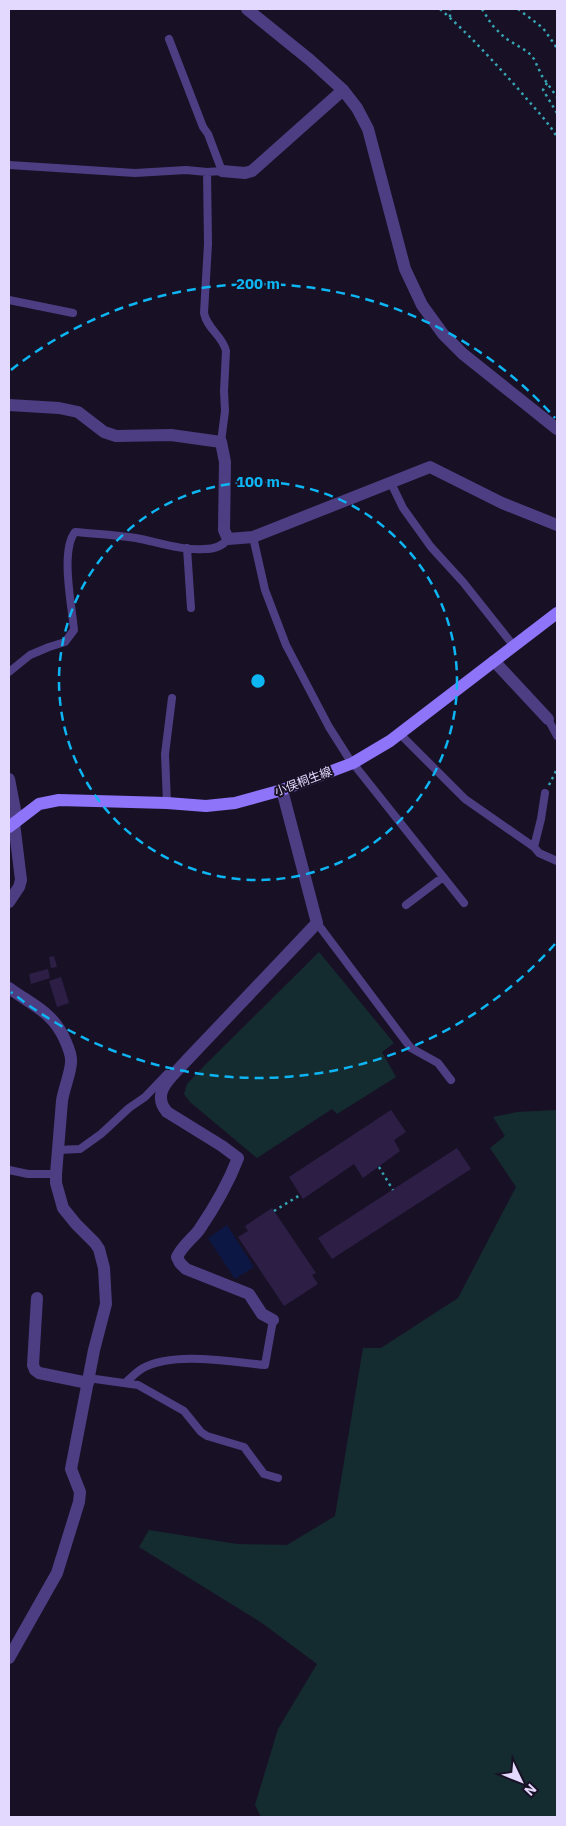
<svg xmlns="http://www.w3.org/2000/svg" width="566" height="1826" viewBox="0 0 566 1826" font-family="'IBM Plex Sans','Noto Sans JP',sans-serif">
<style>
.green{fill:#142c30}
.water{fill:#0d1743}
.building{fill:#2d1e46}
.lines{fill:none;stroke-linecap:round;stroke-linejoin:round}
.path{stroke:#36a5b3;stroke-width:2.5;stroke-dasharray:2.5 4;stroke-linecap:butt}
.service{stroke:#4d3e83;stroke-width:8}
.minor{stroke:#4d3e83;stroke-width:12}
.tertiary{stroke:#4d3e83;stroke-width:12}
.secondary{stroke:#8e74f8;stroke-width:12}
.ring{fill:none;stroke:#0eb5f3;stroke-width:2.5;stroke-dasharray:9 6}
.labels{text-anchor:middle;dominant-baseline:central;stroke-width:4;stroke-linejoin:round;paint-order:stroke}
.street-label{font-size:12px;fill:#e3d8fd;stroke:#181126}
.centre{fill:#0eb5f3;stroke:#181126;stroke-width:2.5}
.ring-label{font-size:15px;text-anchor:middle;font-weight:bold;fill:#0eb5f3;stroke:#181126;stroke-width:4;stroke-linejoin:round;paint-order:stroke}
</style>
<rect width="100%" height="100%" fill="#181126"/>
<path class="green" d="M319 952 394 1043 382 1052 396 1077 337 1114 332 1109 257 1158 190 1102 184 1094 187 1084 204 1066Z
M557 1110V1817H261L255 1805 278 1729 317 1664 262 1623 139 1547 149 1530 237 1544 287 1545 335 1516 363 1348H381L458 1298 516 1187 490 1148 505 1136 493 1117 517 1112Z"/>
<path class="water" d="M227 1225 254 1267 235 1279 208 1238Z"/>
<path class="building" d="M54 956 57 967 51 968 49 957Z
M48 969 50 978 31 984 29 974Z
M61 977 69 1003 57 1007 49 981Z
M391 1110 406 1132 394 1140 400 1151 363 1178 354 1164 303 1199 289 1177Z
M457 1148 471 1169 332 1259 318 1238Z
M272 1208 316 1273 312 1275 318 1284 284 1306 238 1237 248 1231 245 1226Z"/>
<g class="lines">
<path class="path" d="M440 9C469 34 495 63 521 92 533 107 547 120 557 137
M482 9 492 25 505 38 528 52 534 59 542 76 557 97
M518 9 543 28 557 48
M450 17V9
M547 83 543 90 557 113
M549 785 557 769
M379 1167 393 1190
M274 1211 300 1195"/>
<path class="service" d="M9 165 135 173 186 170 207 172 222 171 208 134 203 127 169 39
M207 172 208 244 204 313C207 329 223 336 226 351L224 391 225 411 221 442
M9 300 73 313
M391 483 403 508 431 547 463 582 513 645
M253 537 265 590 286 645 329 727 348 757 464 903
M187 548 191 608
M9 672 30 655 49 647 65 642 74 630C72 606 60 551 75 532 95 534 116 535 136 538 157 542 184 551 204 549 214 549 222 547 228 539
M548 719 557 736
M400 734 465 799 534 847 539 853 557 861
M167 803 165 754 172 698
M534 847 541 819 545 793
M406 905 443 877
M317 923 407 1043 411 1048 438 1063 451 1080
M57 1150 80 1149 101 1134 129 1108 145 1097 167 1074
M9 1170 28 1174H56
M88 1378 138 1385 184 1411 201 1432 207 1436 244 1447 264 1474 278 1478
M125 1383C131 1378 136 1372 143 1368 175 1351 230 1362 265 1365L273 1320"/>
<path class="minor" d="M247 9 310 60 343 90 357 108 368 129 405 269 422 305 443 334 463 354 557 429
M222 171 245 173 252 171 343 90
M9 405 59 408 78 412 104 432 116 436 171 435 221 442 225 462 224 530 228 539 253 537 430 467 502 503 557 525
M494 661 548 719
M9 902 19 887 21 880 14 823
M9 988C32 1005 53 1012 65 1040 68 1047 72 1055 71 1063 70 1075 64 1088 62 1101L56 1174V1183L63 1208 76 1224 95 1243 99 1249 104 1268 106 1304 94 1350 71 1469 80 1492 79 1502 57 1573 9 1658
M37 1298 33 1365 35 1370 39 1373 88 1383
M273 1320 262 1314 249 1294 186 1269 180 1263 177 1257C182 1246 192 1239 199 1230 214 1208 228 1184 238 1158L222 1146 167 1112C150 1092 172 1077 186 1061L317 923 282 790"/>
<path class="tertiary" d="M9 779 15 810 14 823"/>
<path class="secondary" d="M9 827 39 804 59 800 167 803 206 806 235 803 282 790 353 763 390 741 557 613"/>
</g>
<g class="ring">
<circle cx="258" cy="681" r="199"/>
<path d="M555 944A397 397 0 0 1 11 992M11 370A397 397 0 0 1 555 418"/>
</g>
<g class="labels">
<g class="street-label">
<text transform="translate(303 781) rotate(-21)">小俣桐生線</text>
</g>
</g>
<circle cx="258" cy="681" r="8" class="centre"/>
<g class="ring-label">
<text x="258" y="289">200 m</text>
<text x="258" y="487">100 m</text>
</g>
<rect width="566" height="1826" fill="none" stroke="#e3d8fd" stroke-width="20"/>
<g transform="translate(521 1781) rotate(133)" stroke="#181126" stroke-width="4" paint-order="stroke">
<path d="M0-4L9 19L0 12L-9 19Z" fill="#e3d8fd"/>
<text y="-8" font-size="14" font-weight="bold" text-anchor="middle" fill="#e3d8fd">N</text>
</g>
</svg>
